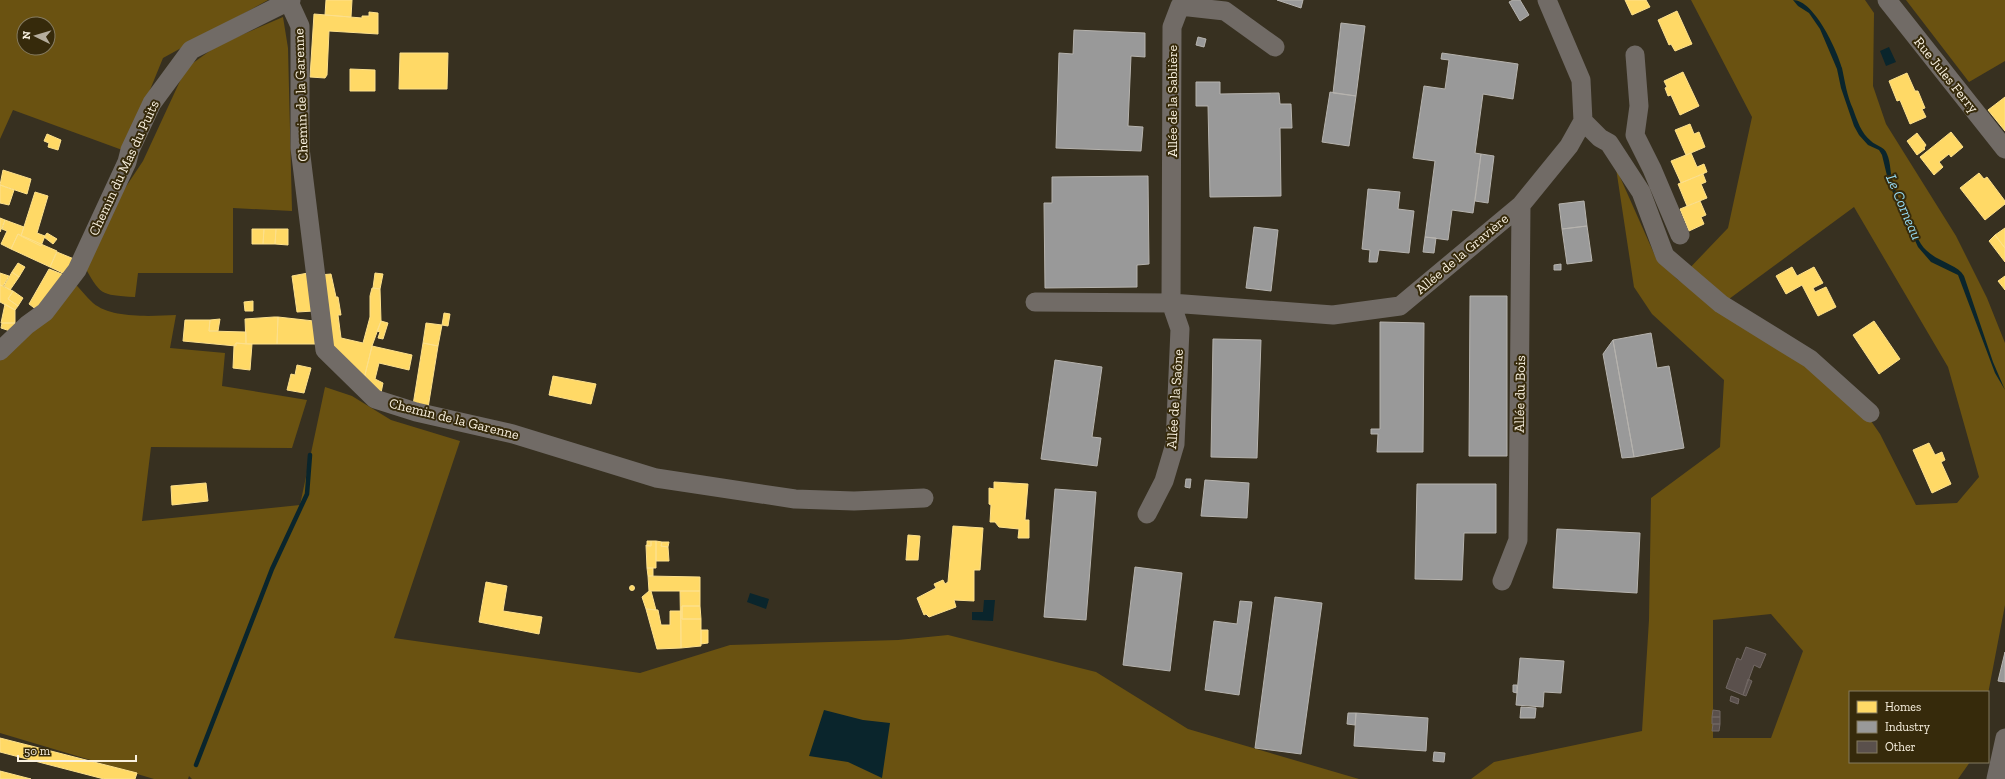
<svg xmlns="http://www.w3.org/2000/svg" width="2005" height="779" viewBox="0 0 2005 779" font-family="'Zilla Slab',serif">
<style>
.green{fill:#6a5211;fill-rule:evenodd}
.water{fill:#0a252c}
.homes{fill:#ffd966;stroke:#fde08b}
.industry{fill:#999;stroke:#b6b3ae}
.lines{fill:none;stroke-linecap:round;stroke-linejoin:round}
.stream{stroke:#0a252c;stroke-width:4.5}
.building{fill:#5a504c;stroke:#716763}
.minor{stroke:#716b66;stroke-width:19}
.labels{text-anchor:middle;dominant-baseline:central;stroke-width:4;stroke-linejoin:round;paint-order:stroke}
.street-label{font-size:14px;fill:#f9f1e0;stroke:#362a0b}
.water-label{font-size:15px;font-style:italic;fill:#96dbf4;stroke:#362a0b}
</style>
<rect width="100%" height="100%" fill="#373020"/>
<path class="green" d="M0 0H268L163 58 125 151 13 110 0 139ZM24 24H48V48H24Z
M1691 0H1865L1874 13 1873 86 1886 124 1956 236 1987 298 2005 343V605L1988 694V692H1850V762H1970L1958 779H1471L1494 762 1642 731 1649 620 1651 498 1720 447 1724 380 1652 314 1634 287 1616 168 1656 258 1677 279 1784 353 1853 395 1880 434 1916 505 1957 503 1979 477 1948 367 1854 207 1729 299 1685 273 1728 228 1752 117ZM1771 614 1803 651 1771 738H1713V620Z
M1906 0H2005V61L1969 82Z
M283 17 288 48 292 211 233 208V273H138L135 297C99 295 101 295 83 264L117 200 143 161 186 68 218 45Z
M73 282C80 288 86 297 93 303 112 319 152 316 176 315L170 348 225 353 222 386 307 400 292 448 151 447 142 521 300 505 325 387 352 396 391 420 460 441 394 638 640 673 730 645 898 640 948 635 1096 672 1188 729 1359 779H192L189 776 188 779H154L0 733V359Z"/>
<path class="water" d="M1793 0C1814 0 1837 50 1842 68 1845 82 1847 96 1853 109 1857 120 1861 133 1871 141 1876 146 1884 146 1887 154 1891 163 1890 174 1893 183 1900 203 1910 226 1921 244 1933 262 1957 263 1964 276L1993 362 2005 390 1995 373 1958 275 1931 262 1918 247 1889 184 1882 155 1879 150 1868 145 1859 135 1854 126 1841 88 1837 69 1820 29 1809 13 1798 6Z
M1889 47 1896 62 1886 66 1880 51Z
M750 593 769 599 766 609 747 602Z
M984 600H995L993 621 972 620V612H983Z
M824 710 863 720 890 723 882 778 848 762 809 756Z"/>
<path class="homes" d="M326 0H352L351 17 325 15Z
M1625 0H1646L1650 7 1632 15Z
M1677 11 1692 44 1675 51 1671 44 1669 45 1658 20Z
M369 12 378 13V34L329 31 327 75 325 78 310 77 314 14 362 18V16H369Z
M400 53H448L447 89H399Z
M350 69 375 70V91H350Z
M1683 72 1699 106 1680 115 1671 95 1668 96 1665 88 1667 87 1664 81Z
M1907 73 1915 91H1918L1925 108 1922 109 1926 117 1910 124 1900 100 1897 101 1889 81Z
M2005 97V131L1988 110Z
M1690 124 1694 134 1699 132 1705 147 1686 155 1675 130Z
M1951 132 1963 147 1951 157 1949 154 1939 162 1943 167 1934 175 1920 157Z
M1917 133 1926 145 1924 148 1925 149 1917 155 1907 141Z
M47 134 61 140 58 150 48 147 49 143 44 141Z
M1691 153 1697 167 1704 164 1707 172 1681 183 1671 161Z
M3 170 31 179 27 194 0 185Z
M1979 173 1984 179 1987 177 2005 201V204L1985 220 1960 188Z
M1703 174 1706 182 1701 184 1707 198 1687 206 1678 184Z
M0 185 14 190 9 205 0 203Z
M35 192 48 196 37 233 45 236 41 246 21 236Z
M1700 201 1706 215 1701 217 1704 224 1689 231 1680 209Z
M0 218 5 220 0 232Z
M5 220 24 227 21 236 18 234 11 249 1 244 7 231 2 229Z
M2005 228V248L1995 235Z
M252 229H264L263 244H252Z
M264 229H276L275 244H263Z
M276 229H288V245L275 244Z
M47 233 57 239 53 244 44 237Z
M18 234 57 251 50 267 11 249Z
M1995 235 2005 248V262L1989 241Z
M57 252 74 259 67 275 50 267Z
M18 263 25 267 19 277 12 272Z
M1792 267 1797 276 1814 267 1823 283 1813 288 1815 292 1826 287 1836 307 1818 316 1802 285 1786 294 1776 276Z
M49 269 62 274 53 291 37 310 29 304Z
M12 272 19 277 10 290 4 286Z
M0 273 9 276 3 286 0 285Z
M308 273 314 311 297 312 292 276Z
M375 273 383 274 380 289 373 288Z
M331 274 336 297H338L341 315H338L341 338 363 343 370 317V296L372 288 380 289 381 321 372 346 364 379 332 346 319 275Z
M2005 276V290L1998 281Z
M0 285 13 291 8 299 18 306 15 310 0 302Z
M13 291 23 298 18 306 8 299Z
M253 301V311H245L244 302Z
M5 304 15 310V323H1Z
M444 313 450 314 448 326 442 325Z
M274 317H278L277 344H246L245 319Z
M278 317 314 321 315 344H277Z
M220 319 218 331H209L210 320Z
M185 320H210L209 331 246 332V344L236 343V346L183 341Z
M381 321 388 323 383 339 378 338 380 332 377 331Z
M1874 321 1900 359 1879 374 1853 335Z
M2 323H15V327L10 331 1 328Z
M426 323 442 325 438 346 423 343Z
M236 343 252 344 250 370 233 368 234 346Z
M423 343 438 346 428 408 413 405Z
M372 346 412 355 409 370 379 363 375 379 383 383 381 393 364 379Z
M297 365 311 368 304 393 287 390 291 374 295 375Z
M553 376 596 384 591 404 549 395Z
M1929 443 1935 455 1942 452 1945 460 1941 462 1951 484 1932 493 1913 450Z
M994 482 1028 484 1025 520H1029V538H1018L1019 529 999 527 995 522H990L991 505 989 504V488L994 489Z
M206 483 208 501 172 505 171 486Z
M953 526 983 528 980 570H974V601L954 600 956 607 929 617 926 614 924 615 917 598 936 588 934 584 943 580 945 584 948 582Z
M908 535 920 536 918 560H906Z
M647 541H651V546H647Z
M651 541H656V568H647L646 545 651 546Z
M656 541 662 542 661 546 668 547 669 561H656Z
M662 542H669L668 547 661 546Z
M647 568H653V576H648Z
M648 576 700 577V591H649Z
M486 582 507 586 503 611 542 617 539 634 479 622Z
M629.5 588a2.5 2.5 0 1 1 5 0a2.5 2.5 0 1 1-5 0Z
M649 591H651L656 610 646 609 642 597Z
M680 591H700V606H682V619H701V646L681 648Z
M682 606H700L701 619H682Z
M646 609 658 610 661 625H670V611H681V648L657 649Z
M701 630H708V643L701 644Z
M0 738 137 773 135 779H104L0 752Z
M0 771 31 779H0Z"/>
<path class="industry" d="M1277 0H1303L1301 8Z
M1513 0H1520L1529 15 1520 21 1509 2Z
M1341 23 1365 26 1356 96 1333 93Z
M1074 30 1145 33V57L1131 56 1128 126 1143 127 1141 151 1056 148 1059 53 1073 54Z
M1198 37 1206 39 1204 47 1196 45Z
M1442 53 1518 64 1513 99 1483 94 1475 153 1481 154 1473 213 1452 210 1448 240 1425 237 1435 161 1413 158 1424 86 1445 89 1449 60 1441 59Z
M1196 82H1220V94L1279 93 1280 104H1291L1292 128H1280L1281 196 1210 197 1208 106H1196Z
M1330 92 1356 96 1349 146 1322 142Z
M1481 154 1494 156 1488 203 1475 201Z
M1148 176 1149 264 1137 265V287L1045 288 1044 203H1052V177Z
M1368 189 1400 192 1398 209 1414 211 1409 253 1379 250 1377 262H1369L1370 250 1362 249Z
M1584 201 1587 226 1562 229 1559 204Z
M1587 226 1592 261 1567 264 1562 229Z
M1254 227 1278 230 1271 291 1246 288Z
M1425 237 1436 238 1434 253 1423 252Z
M1561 264V270H1554V265Z
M1470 296H1507V456H1469Z
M1380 322 1424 323 1423 452H1377L1378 434H1371V429H1380Z
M1651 333 1657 368 1669 366 1684 448 1634 457 1613 340Z
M1213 339 1261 340 1257 458 1211 457Z
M1613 340 1634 457 1622 458 1603 354Z
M1055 360 1102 367 1092 437 1101 438 1097 466 1041 459Z
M1186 479H1191L1190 488 1185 487Z
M1205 480 1249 483 1247 518 1201 516Z
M1417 484H1496V533H1464L1462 580 1415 579Z
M1055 489 1096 492 1086 620 1044 617Z
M1557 529 1640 533 1637 593 1553 588Z
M1135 567 1182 573 1170 671 1123 665Z
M1275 597 1322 603 1301 754 1255 748Z
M1240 601 1252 602 1239 695 1205 690 1214 621 1237 624Z
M2005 652V682L1998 681Z
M1520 658 1564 661 1561 693 1544 692 1543 707 1516 705Z
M1513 685H1517V693L1513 692Z
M1521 707 1536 708 1535 718H1520Z
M1348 713H1356L1355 725 1347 724Z
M1356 713 1428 718 1426 751 1354 746Z
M1434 752 1445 753 1444 762 1433 761Z"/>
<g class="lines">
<path class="stream" d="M196 765 272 569 307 494 310 455"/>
</g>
<path class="building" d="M1746 647 1766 654 1760 668 1754 665 1743 695 1726 688 1737 658 1741 660Z
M1748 679 1752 681 1746 696 1743 695Z
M1731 696 1739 699 1738 704 1730 701Z
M1713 710 1720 711V717H1712Z
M1712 717H1720V724H1712Z
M1713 724H1720L1719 731H1712Z"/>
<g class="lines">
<path class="minor" d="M1887 0 2005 149
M289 2 300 26V148L325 350 375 399 416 412 513 434 656 478 795 499 854 501 924 498
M1635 55 1639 106 1635 135 1652 169 1680 235
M1583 121 1600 138 1609 143 1641 192 1665 256 1721 304 1810 359 1870 413
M1035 302 1171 303 1333 315 1400 306 1521 205 1569 146 1583 121 1581 80 1547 0
M0 351 27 325 45 312 77 270 127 162 130 150 152 103 191 50 291 0
M1147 514 1164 481 1175 444 1180 329 1171 303 1172 27 1180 6 1225 11 1275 47
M1502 581 1518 540 1521 205
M1996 779 2005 738"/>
</g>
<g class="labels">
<g class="street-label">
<text transform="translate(1946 75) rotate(51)">Rue Jules Ferry</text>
<text transform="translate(301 95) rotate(-92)">Chemin de la Garenne</text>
<text transform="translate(1172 101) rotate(-90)">Allée de la Sablière</text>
<text transform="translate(124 168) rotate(-65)">Chemin du Mas du Puits</text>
<text transform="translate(1462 254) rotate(-40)">Allée de la Gravière</text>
<text transform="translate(1520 394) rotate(-89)">Allée du Bois</text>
<text transform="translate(1175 399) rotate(-86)">Allée de la Saône</text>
<text transform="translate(454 419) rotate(14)">Chemin de la Garenne</text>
</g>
<g class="water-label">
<text transform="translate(1904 207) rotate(67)">Le Corneau</text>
</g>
</g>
<rect x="1849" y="691" width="140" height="72" fill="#362a0b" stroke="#847a60"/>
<rect x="1857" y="701" width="20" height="12" fill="#ffd966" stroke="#847a60"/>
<text x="1885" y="711" font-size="12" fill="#f9f1e0">Homes</text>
<rect x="1857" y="721" width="20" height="12" fill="#999999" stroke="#847a60"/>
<text x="1885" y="731" font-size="12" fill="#f9f1e0">Industry</text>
<rect x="1857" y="741" width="20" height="12" fill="#5a504c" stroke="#847a60"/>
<text x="1885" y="751" font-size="12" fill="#f9f1e0">Other</text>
<g transform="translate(36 36) rotate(275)"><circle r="19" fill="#362a0b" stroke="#847a60"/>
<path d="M0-3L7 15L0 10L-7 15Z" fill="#b5ad9d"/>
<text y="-6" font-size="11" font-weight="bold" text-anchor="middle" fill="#f9f1e0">N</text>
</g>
<path d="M18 755v6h118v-6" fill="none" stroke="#f9f1e0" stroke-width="2"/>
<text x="24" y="755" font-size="12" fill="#f9f1e0" stroke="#362a0b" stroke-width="3" paint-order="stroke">50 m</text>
</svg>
